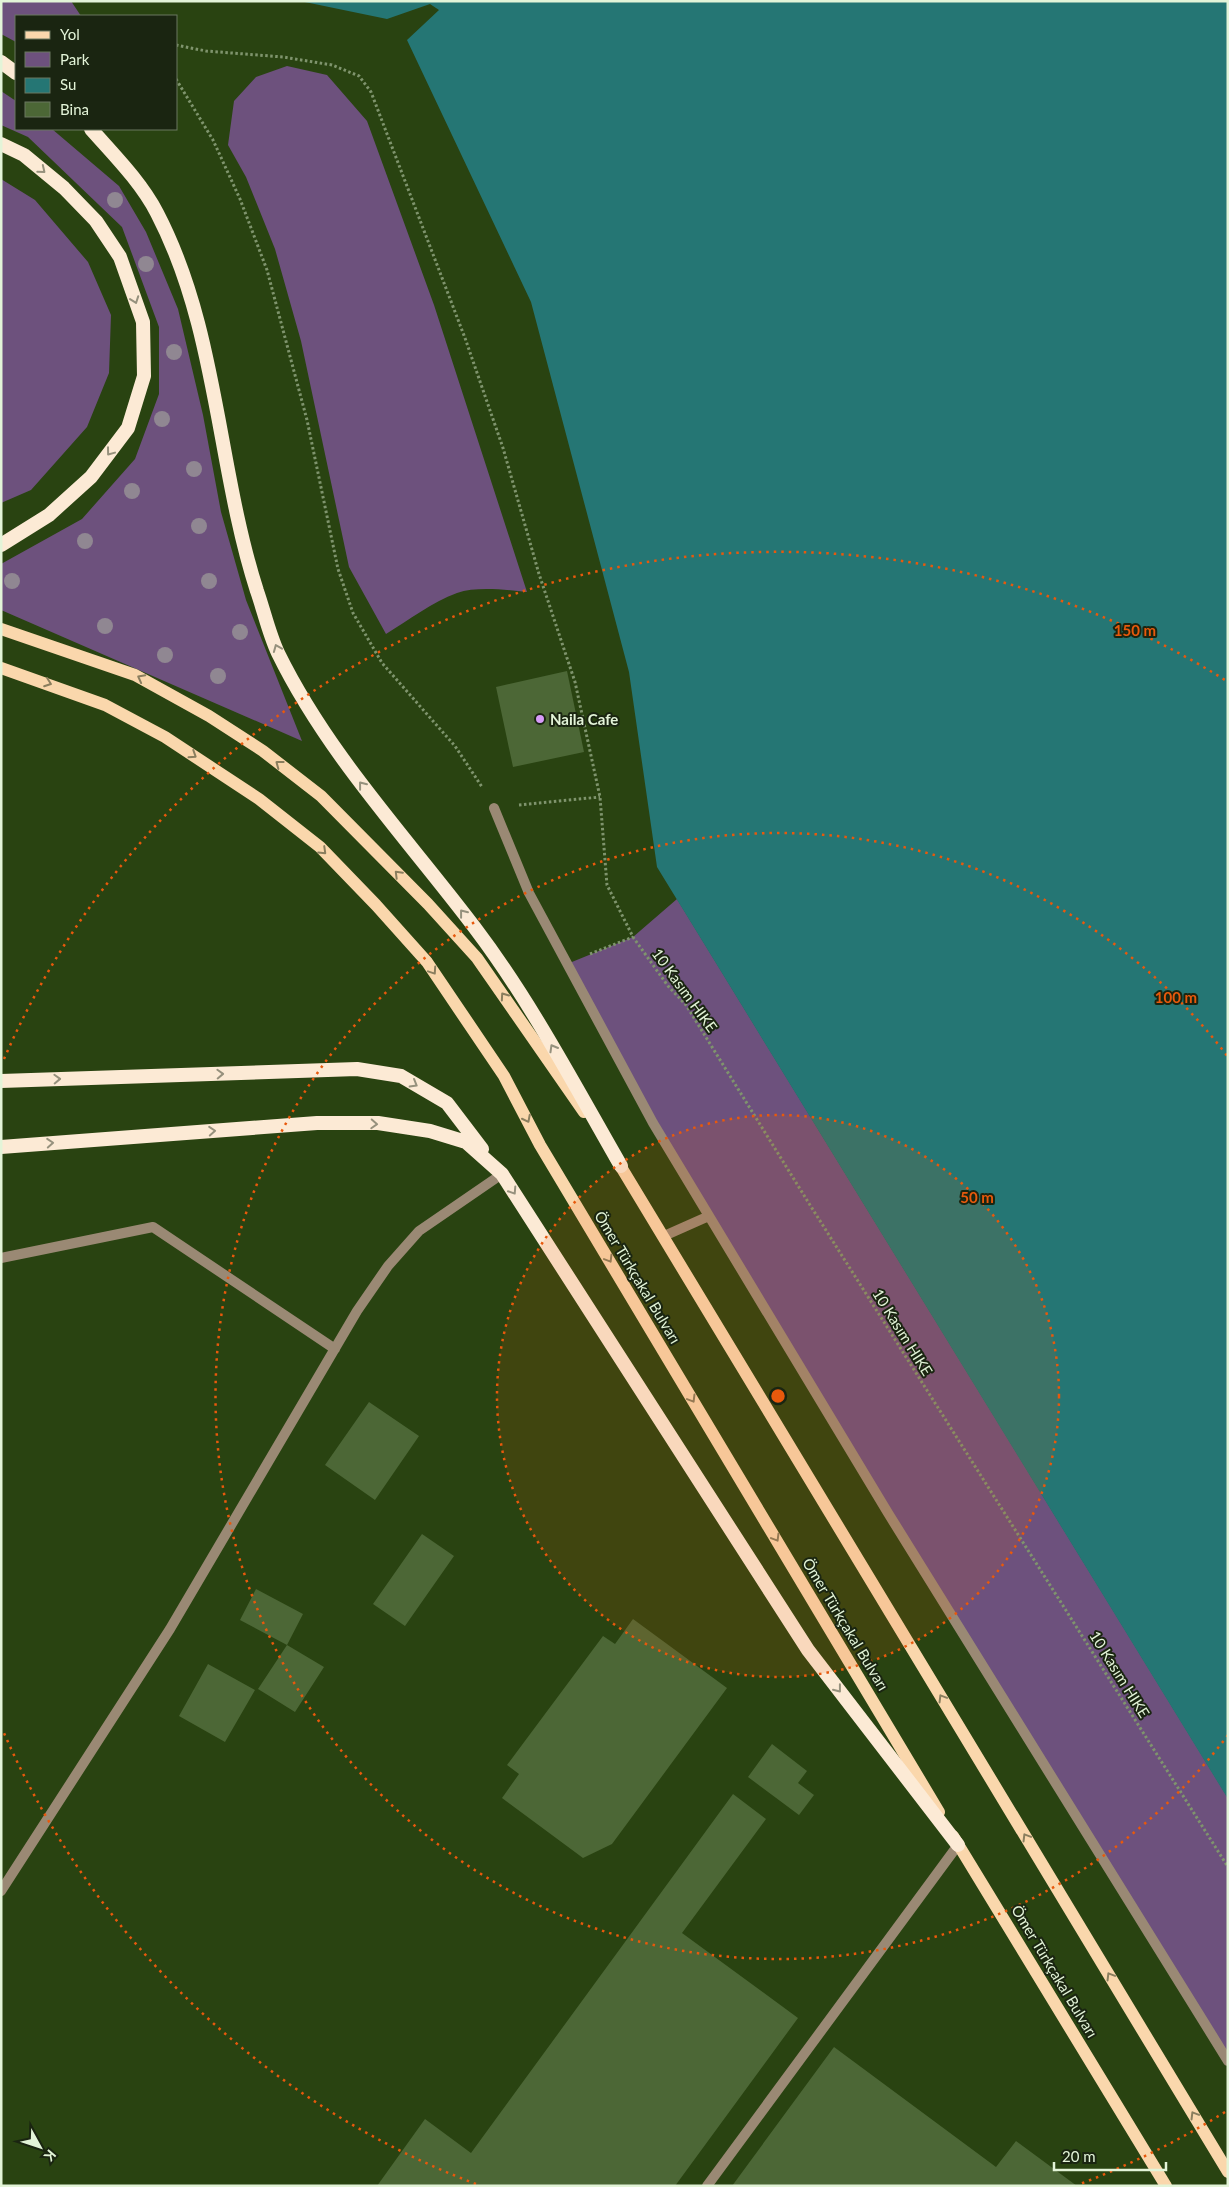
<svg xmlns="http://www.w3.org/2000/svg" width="1229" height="2187" viewBox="0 0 1229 2187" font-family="Lato,sans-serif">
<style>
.green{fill:#6d517d}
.water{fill:#257674}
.building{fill:#4c6736}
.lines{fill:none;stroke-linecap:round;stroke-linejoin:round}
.path{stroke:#7f946d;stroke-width:3;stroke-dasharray:2.5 2.5;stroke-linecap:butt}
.service{stroke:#9a8974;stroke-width:10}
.minor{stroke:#9a8974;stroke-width:10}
.primary{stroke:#fad7ac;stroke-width:12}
.trunk{stroke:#fcead5;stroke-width:14}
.tree{fill:#908792}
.oneway{stroke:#96917d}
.oneway2{stroke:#8a7e5e}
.ring{fill:none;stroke:#e8590c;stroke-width:2.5;stroke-dasharray:2.5 5}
.poi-dot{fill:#d79bf9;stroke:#1a2511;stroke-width:2}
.labels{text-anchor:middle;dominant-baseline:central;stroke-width:4;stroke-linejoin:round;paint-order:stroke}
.poi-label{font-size:15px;font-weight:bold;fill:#e3f4d8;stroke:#1a2511;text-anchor:start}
.street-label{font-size:15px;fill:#e3f4d8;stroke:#1a2511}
.centre{fill:#e8590c;stroke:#1a2511;stroke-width:2.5}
.ring-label{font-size:15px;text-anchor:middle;font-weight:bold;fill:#e8590c;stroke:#1a2511;stroke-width:4;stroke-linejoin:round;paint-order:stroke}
</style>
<rect width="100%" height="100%" fill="#294311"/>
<path class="green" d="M1 1H71L81 16H16V42L1 34Z
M287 66 327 75 367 121 434 305 527 592C507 590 477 586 457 593 432 602 409 620 386 634L349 567 301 341 275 249 246 177 228 145 234 101 256 77Z
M1 91 16 101V129H52L119 186 146 232 178 309 203 415 221 512 246 600 302 741 1 610V564L82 519 135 459 159 394V327L122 227 28 137 1 125Z
M1 179 35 200 88 262 111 315 109 373 87 427 31 490 1 503Z
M677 899 1228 1798V2066L709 1216 567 964 633 937Z"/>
<path class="water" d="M300 1H1228V1799L657 867 629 672 531 302 407 40 439 10 430 4 387 19Z"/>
<path class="building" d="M567 671 584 752 513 767 496 687Z
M369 1402 419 1436 375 1500 325 1465Z
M422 1534 454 1556 405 1626 373 1604Z
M256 1589 303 1614 287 1645 324 1667 295 1712 258 1689 287 1645 240 1620Z
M633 1619 727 1688 612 1844 583 1858 502 1798 519 1774 507 1765 603 1636 615 1644Z
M208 1664 255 1690 225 1742 179 1716Z
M772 1744 807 1771 798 1783 814 1795 799 1815 748 1777Z
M733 1794 766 1819 682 1933 798 2018 675 2186H377L425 2119 471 2153Z
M834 2047 996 2167 1016 2141 1077 2186H732Z"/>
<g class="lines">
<path class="path" d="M176 45 206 51 283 57 332 65 359 76 371 92 465 338 503 448 539 574 575 682 600 797 607 885 633 937 668 986 686 1005 810 1205 1228 1867
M176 79 213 140 240 199 267 270 307 420 338 569 353 613 382 663 455 746 482 787
M519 805 600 797
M590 954 633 937"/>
<path class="service" d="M494 808 529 893 653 1123 888 1513 1228 2061
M664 1236 709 1216"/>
<path class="minor" d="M1 1258 153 1227 335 1349
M1 1891 170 1629 357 1311 388 1266 419 1231 502 1174
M707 2186 958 1845"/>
<path class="primary" d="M1 629 135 675 209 716 263 751 321 796 428 904 477 958 584 1112
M1 668 105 705 165 737 259 799 320 847 376 905 427 962 504 1076 540 1145 939 1812
M615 1157 1228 2172
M953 1836 1166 2186"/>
<path class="trunk" d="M1 62 16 73
M91 129C114 155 141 182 157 213 218 330 217 467 257 591 264 611 269 634 278 653 328 755 407 838 475 928 531 1002 575 1086 621 1166
M1 144 24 155 64 188 96 221 120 257 143 322 144 376 128 428 91 477 49 515 1 545
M1 1081 357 1069 401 1076 447 1103 482 1149
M1 1147 317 1123H378L430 1131 466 1142 502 1174 808 1650 958 1845"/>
</g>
<g class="tree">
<circle cx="115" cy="200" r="8"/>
<circle cx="146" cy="264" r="8"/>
<circle cx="174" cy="352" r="8"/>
<circle cx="162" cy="419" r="8"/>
<circle cx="194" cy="469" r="8"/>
<circle cx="132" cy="491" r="8"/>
<circle cx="199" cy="526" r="8"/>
<circle cx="85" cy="541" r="8"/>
<circle cx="12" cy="581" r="8"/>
<circle cx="209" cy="581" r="8"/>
<circle cx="105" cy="626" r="8"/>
<circle cx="240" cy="632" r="8"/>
<circle cx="165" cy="655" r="8"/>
<circle cx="218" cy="676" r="8"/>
</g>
<defs><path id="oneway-chevron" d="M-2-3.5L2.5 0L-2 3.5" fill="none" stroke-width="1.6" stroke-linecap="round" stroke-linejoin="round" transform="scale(1.25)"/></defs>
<g class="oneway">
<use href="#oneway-chevron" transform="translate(42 170) rotate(39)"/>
<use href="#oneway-chevron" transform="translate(135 300) rotate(70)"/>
<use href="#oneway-chevron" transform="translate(110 452) rotate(127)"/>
<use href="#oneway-chevron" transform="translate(277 648) rotate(-112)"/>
<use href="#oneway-chevron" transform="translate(362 785) rotate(-128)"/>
<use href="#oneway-chevron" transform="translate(463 913) rotate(-128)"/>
<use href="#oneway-chevron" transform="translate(553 1048) rotate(-120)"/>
<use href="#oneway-chevron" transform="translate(220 1074) rotate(-2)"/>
<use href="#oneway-chevron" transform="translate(57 1079) rotate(-2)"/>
<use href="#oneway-chevron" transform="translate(414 1084) rotate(30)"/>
<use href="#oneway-chevron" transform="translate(374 1124) rotate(3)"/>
<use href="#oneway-chevron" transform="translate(212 1131) rotate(-4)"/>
<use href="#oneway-chevron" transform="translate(50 1143) rotate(-4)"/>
<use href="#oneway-chevron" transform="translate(513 1191) rotate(57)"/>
<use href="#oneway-chevron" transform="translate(838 1689) rotate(52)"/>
</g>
<g class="oneway2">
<use href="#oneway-chevron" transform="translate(141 678) rotate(-152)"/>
<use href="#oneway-chevron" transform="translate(48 683) rotate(20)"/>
<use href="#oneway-chevron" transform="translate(193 755) rotate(33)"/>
<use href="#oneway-chevron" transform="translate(279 764) rotate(-143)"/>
<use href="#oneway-chevron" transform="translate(323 851) rotate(44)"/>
<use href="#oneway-chevron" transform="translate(398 874) rotate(-135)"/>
<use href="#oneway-chevron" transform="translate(433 971) rotate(56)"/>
<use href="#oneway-chevron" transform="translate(504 996) rotate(-125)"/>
<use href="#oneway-chevron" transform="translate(527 1119) rotate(63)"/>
<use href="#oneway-chevron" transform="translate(609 1259) rotate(59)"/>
<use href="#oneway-chevron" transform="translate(692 1399) rotate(59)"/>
<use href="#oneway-chevron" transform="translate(776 1538) rotate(59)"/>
<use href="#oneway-chevron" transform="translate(942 1698) rotate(-121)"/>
<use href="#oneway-chevron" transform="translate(1026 1837) rotate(-121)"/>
<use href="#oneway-chevron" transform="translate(1110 1976) rotate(-121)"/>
<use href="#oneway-chevron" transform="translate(1194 2115) rotate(-121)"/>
</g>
<circle cx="778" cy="1396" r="281" fill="#e8590c" fill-opacity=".12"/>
<g class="ring">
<circle cx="778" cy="1396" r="281"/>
<path d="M1228 1735A563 563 0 1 1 1228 1057"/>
<path d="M1225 2112A844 844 0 0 1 1080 2184M476 2184A844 844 0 0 1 4 1733M4 1059A844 844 0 0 1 1225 680"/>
</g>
<circle class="poi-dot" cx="540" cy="719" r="5"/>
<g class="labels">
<g class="poi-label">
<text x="550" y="719">Naila Cafe</text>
</g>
<g class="street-label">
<text transform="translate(685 990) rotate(54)">10 Kasım HIKE</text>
<text transform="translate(638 1277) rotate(59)">Ömer Türkçakal Bulvarı</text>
<text transform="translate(903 1332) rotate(58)">10 Kasım HIKE</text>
<text transform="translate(846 1624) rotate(59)">Ömer Türkçakal Bulvarı</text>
<text transform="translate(1120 1674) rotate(58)">10 Kasım HIKE</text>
<text transform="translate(1055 1971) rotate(59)">Ömer Türkçakal Bulvarı</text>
</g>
</g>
<circle cx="778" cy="1396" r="8" class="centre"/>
<g class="ring-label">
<text x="1135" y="636">150 m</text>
<text x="1176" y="1003">100 m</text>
<text x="977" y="1203">50 m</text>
</g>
<rect width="1229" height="2187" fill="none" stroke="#e3f4d8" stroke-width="5"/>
<rect x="15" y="15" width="162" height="115" fill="#1a2511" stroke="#6a7861"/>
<rect x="25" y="31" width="25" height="8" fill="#fad7ac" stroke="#6a7861"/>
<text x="60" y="40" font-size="15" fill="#e3f4d8">Yol</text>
<rect x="25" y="52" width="25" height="15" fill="#6d517d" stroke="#6a7861"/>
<text x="60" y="65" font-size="15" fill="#e3f4d8">Park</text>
<rect x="25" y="78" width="25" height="15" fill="#257674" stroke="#6a7861"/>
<text x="60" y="90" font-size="15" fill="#e3f4d8">Su</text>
<rect x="25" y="102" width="25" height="15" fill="#4c6736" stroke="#6a7861"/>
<text x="60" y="115" font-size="15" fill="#e3f4d8">Bina</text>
<g transform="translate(40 2147) rotate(130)" stroke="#1a2511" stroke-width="4" paint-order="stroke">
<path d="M0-4L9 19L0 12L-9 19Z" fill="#e3f4d8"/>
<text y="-8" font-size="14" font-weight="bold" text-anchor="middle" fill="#e3f4d8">K</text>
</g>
<path d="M1054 2162v8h112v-8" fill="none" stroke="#e3f4d8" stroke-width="2.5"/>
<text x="1062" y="2162" font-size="15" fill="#e3f4d8" stroke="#1a2511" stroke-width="4" paint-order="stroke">20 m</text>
</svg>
